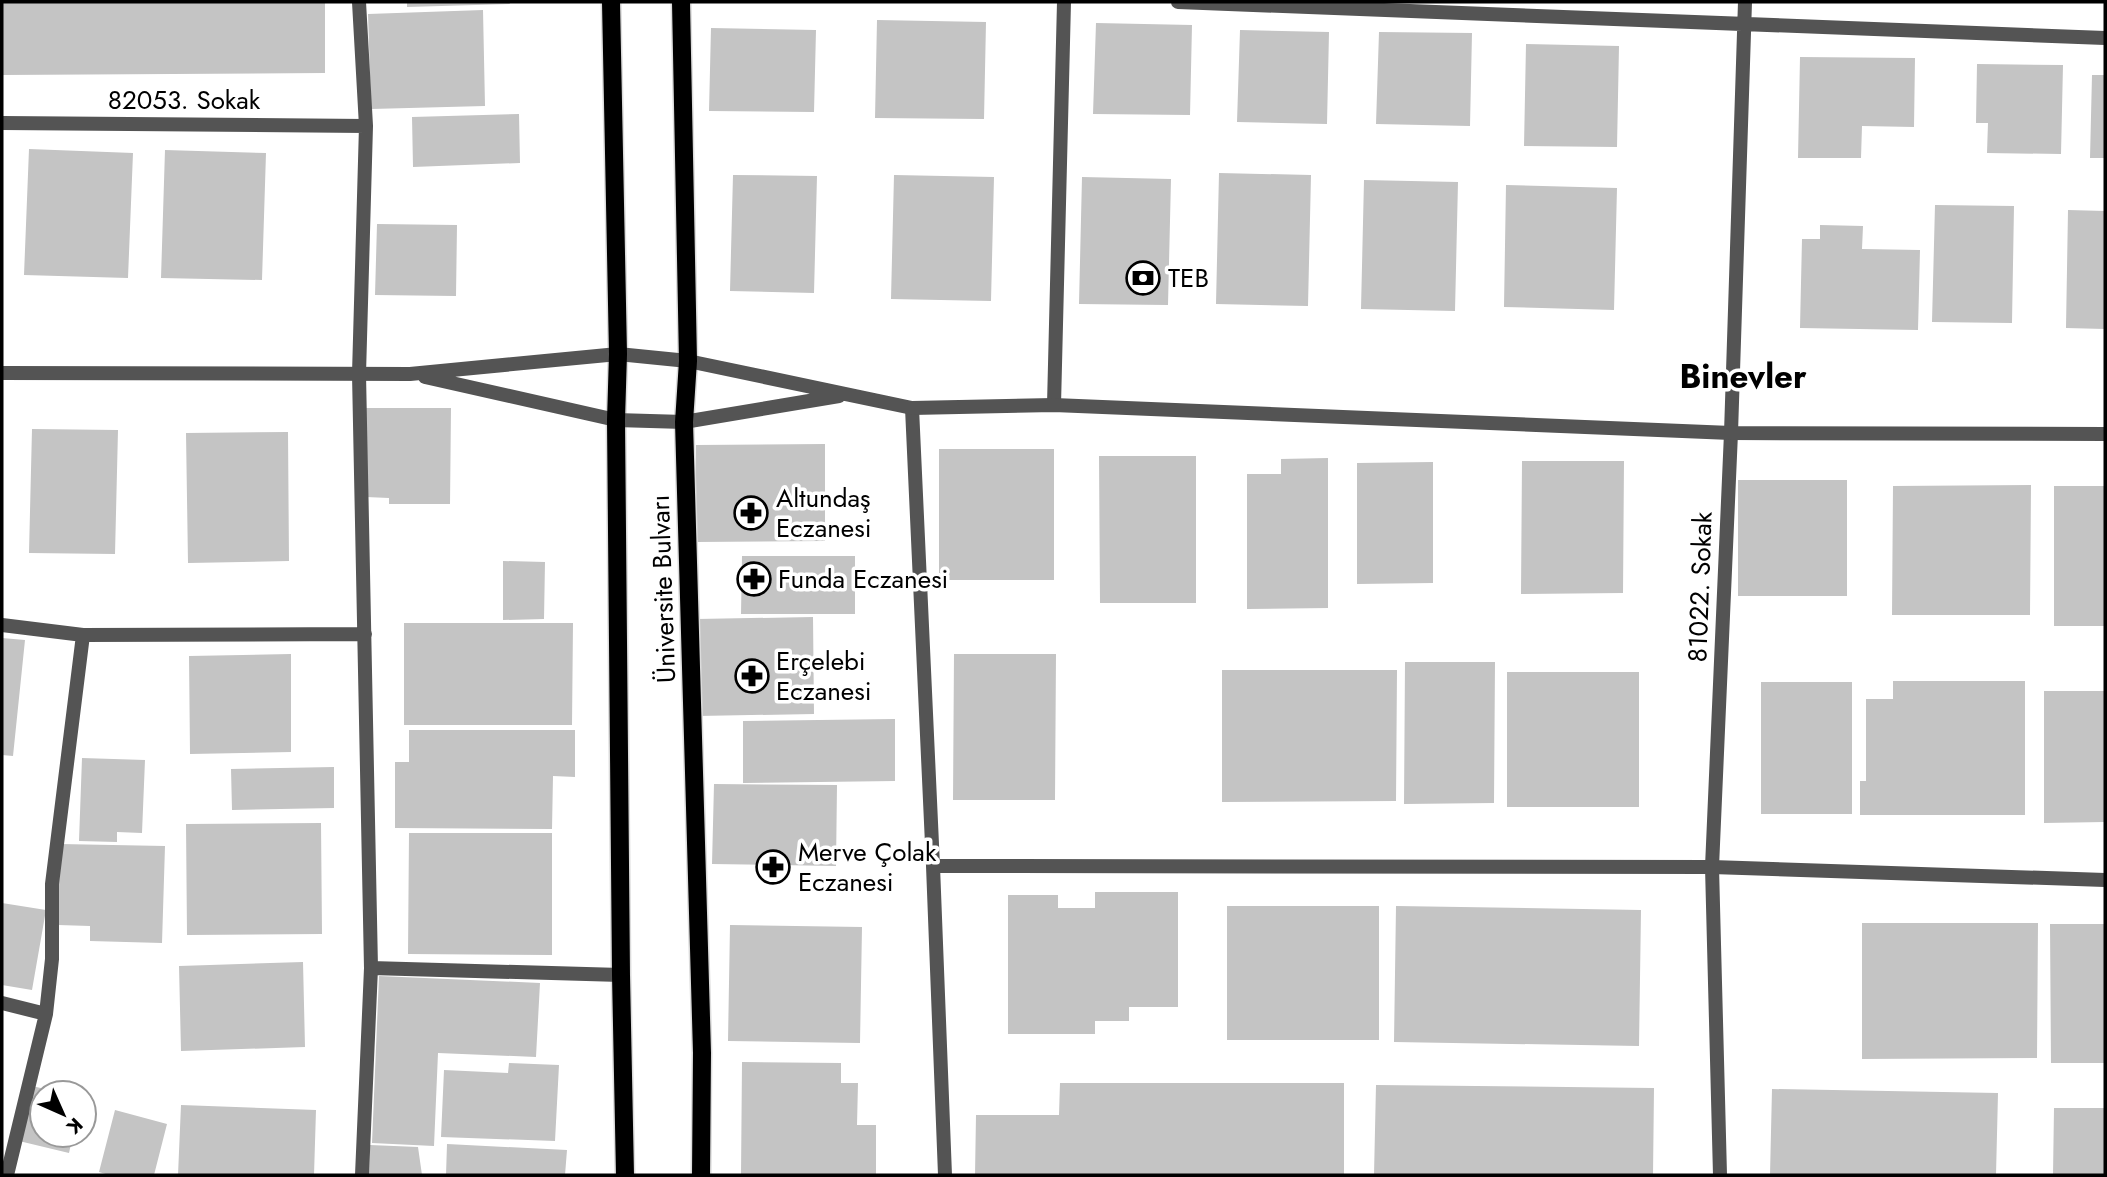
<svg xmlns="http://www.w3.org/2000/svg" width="2107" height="1177" viewBox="0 0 2107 1177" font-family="Jost,sans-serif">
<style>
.building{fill:#c4c4c4}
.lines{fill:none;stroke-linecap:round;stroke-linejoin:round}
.primary-casing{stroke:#dbdbdb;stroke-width:21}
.minor{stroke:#545454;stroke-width:14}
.tertiary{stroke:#545454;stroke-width:14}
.primary{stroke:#000;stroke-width:18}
.labels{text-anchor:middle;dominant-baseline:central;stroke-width:7;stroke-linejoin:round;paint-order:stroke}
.street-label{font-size:26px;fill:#000;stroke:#fff}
.poi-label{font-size:26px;fill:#000;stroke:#fff;text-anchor:start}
.district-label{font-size:33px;font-weight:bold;fill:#000;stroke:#fff}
</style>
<rect width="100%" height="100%" fill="#fff"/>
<path class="building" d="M2 2H325V73L2 75Z
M407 2H509L510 4 407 7Z
M483 10 485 106 371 109 368 14Z
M877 20 986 22 984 119 875 118Z
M1096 23 1192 25 1190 115 1093 114Z
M711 28 816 30 814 112 709 111Z
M1240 30 1329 32 1327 124 1237 122Z
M1379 32 1472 33 1470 126 1376 124Z
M1526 44 1619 46 1617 147 1524 146Z
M1800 57 1915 58 1914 127 1862 126 1861 158H1798Z
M1977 64 2063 65 2061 154 1987 153 1988 123H1976Z
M2092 75H2105V158H2090Z
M519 114 520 163 413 167 412 117Z
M29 149 133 153 128 278 24 275Z
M165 150 266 153 262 280 161 278Z
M1219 173 1311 175 1308 306 1216 304Z
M733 175 817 176 814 293 730 291Z
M894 175 994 177 991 301 891 299Z
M1082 177 1171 179 1168 305 1079 304Z
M1364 180 1458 182 1455 311 1361 309Z
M1506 185 1617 188 1614 310 1504 307Z
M1935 205 2014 206 2012 323 1932 322Z
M2068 210 2105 211V329L2066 328Z
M377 224 457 225 456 296 375 295Z
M1820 225 1863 226 1862 249 1920 250 1918 330 1800 328 1802 239H1820Z
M366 408H451L450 504H389V498L366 497Z
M32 429 118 430 115 554 29 553Z
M288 432 289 561 188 563 186 433Z
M825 444V541L696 542V445Z
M939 449H1054V580H939Z
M1099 456H1196V603H1100Z
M1328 458V608L1247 609V474H1281V459Z
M1522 461H1624L1623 593 1521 594Z
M1433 462V583L1357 584V463Z
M1738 480H1847V596H1738Z
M2031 485 2030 615H1892L1893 486Z
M2054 486H2105V626H2054Z
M742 556H855V614H741Z
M503 561 545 562 544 619 503 620Z
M813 617 814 714 698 716 697 619Z
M404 623H573L572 725H404Z
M2 638 25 640 13 756 2 755Z
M291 654V752L190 754 189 656Z
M954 654H1056L1055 800H953Z
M1405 662H1495L1494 803 1404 804Z
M1222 670H1397L1396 801 1222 802Z
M1507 672H1639V807H1507Z
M1893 681H2025V815H1860V781H1866V699H1893Z
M1761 682H1852V814H1761Z
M2044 691H2105V822L2044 823Z
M895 719V781L743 783V721Z
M409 730H575V777L553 776 552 829 395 828V762H409Z
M82 758 145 760 142 833 117 832V842L79 841Z
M334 767V808L232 810 231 769Z
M714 784 837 785 836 866 712 864Z
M321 823 322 934 187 935 186 824Z
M409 833H552V955L408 954Z
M60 844 165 846 162 943 90 941V926L58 925Z
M1095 892H1178V1007H1129V1021H1095V1034H1008V895H1058V908H1095Z
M2 903 46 910 32 990 2 985Z
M1227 906H1379V1040H1227Z
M1396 906 1641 910 1639 1046 1394 1042Z
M1862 923H2038L2037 1058 1862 1059Z
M2050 924H2105V1063H2051Z
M730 925 862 927 860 1043 728 1041Z
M303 962 305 1047 181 1051 179 966Z
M379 976 540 983 536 1057 438 1053 434 1146 372 1143Z
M742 1062 841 1063V1083H858L857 1125H876V1175H741Z
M509 1063 559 1065 555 1141 441 1137 444 1070 508 1073Z
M1060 1083H1344V1175H975L976 1115H1059Z
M1376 1085 1654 1088 1653 1175H1374Z
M32 1086 58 1092 42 1093V1135H73L69 1153 19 1141Z
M1772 1089 1998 1093 1996 1175H1770Z
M181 1105 316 1110 314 1175H178Z
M2054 1108H2105V1175H2053Z
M115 1110 167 1124 154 1175H109L99 1172Z
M447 1144 567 1150 565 1175H446Z
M370 1145 418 1147 422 1175H369Z"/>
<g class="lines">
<defs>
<path id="primary" d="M611 2 618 354 616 420 621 975 625 1175
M681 2 688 361 684 422 702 1053 701 1175"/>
</defs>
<use href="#primary" class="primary-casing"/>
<path class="minor" d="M359 2 366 126 359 374 371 968 621 975
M1178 2 2105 38
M2 123 366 126
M1054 405 1064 2
M912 408 933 866 945 1175
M2 625 83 635 365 634
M933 866 1712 867 2105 880
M2 1003 46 1014
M7 1175 46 1014 52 959V884L83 635
M362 1175 371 968
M1720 1175 1712 867 1731 433 1745 2"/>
<path class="tertiary" d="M2 373 410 374 618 354 688 361 912 408 1054 405 1731 433 2105 434
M425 377 616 420 684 422 839 396"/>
<use href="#primary" class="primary"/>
</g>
<defs>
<symbol id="bank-ring" viewBox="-11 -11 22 22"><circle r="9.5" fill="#fff" stroke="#000" stroke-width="1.5"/><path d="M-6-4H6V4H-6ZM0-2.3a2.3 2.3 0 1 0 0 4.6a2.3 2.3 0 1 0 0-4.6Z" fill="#000"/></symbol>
<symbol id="pharmacy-ring" viewBox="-11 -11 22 22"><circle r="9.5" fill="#fff" stroke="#000" stroke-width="1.5"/><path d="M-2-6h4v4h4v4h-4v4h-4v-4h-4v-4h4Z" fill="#000"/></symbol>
</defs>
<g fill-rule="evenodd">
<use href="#bank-ring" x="1124" y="259" width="38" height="38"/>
<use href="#pharmacy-ring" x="732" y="494" width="38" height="38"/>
<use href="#pharmacy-ring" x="735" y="560" width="38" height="38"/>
<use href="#pharmacy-ring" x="733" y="657" width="38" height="38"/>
<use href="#pharmacy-ring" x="754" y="848" width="38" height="38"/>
</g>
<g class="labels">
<g class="street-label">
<text x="184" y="100">82053. Sokak</text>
<text transform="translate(1700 587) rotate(-88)">81022. Sokak</text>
<text transform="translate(663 589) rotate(-92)">Üniversite Bulvarı</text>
</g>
<g class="poi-label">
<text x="1168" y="278">TEB</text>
<text x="776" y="498">Altundaş<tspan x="776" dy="30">Eczanesi</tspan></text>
<text x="778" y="579">Funda Eczanesi</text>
<text x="776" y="661">Erçelebi<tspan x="776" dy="30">Eczanesi</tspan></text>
<text x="798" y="852">Merve Çolak<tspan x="798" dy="30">Eczanesi</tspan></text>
</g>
<g class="district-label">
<text x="1743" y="376">Binevler</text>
</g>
</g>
<rect width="2107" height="1177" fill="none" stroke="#000000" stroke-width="7"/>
<g transform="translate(63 1114) rotate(135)"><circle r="33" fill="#ffffff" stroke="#999999" stroke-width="2"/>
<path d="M0-5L12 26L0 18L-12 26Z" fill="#000000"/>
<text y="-10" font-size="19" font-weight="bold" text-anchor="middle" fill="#000000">K</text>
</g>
</svg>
